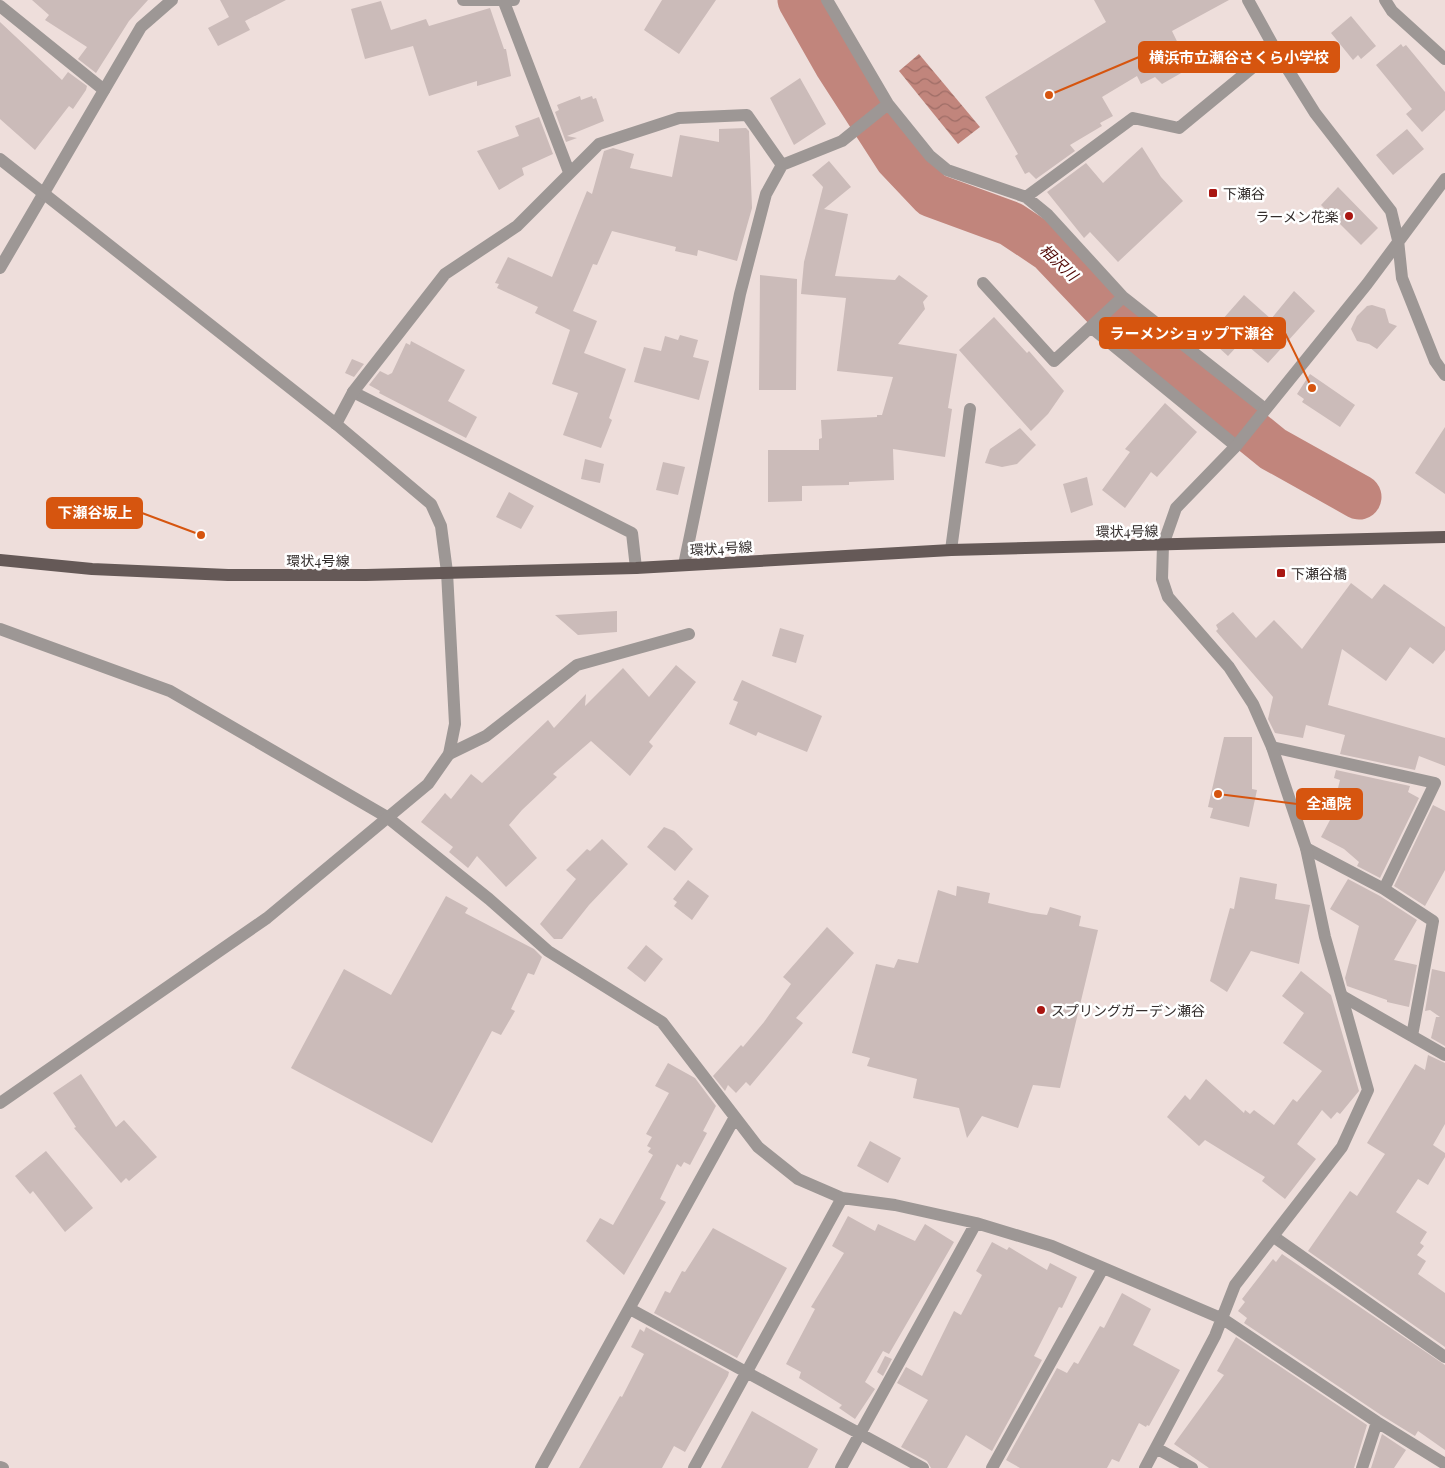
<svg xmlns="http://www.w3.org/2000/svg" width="1445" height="1468" viewBox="0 0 1445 1468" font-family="'Playfair Display','Noto Sans JP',serif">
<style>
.water{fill:url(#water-waves)}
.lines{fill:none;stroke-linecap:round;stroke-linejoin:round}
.river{stroke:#c1857c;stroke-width:45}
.building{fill:#cbbbb9}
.service{stroke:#9d9795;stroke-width:12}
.minor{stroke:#9d9795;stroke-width:12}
.tertiary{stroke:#9d9795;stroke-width:12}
.primary{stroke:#655957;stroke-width:12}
.poi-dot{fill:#a91611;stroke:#fff;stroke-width:2}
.labels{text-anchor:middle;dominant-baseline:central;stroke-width:5;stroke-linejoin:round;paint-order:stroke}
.poi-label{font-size:14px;fill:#342e2d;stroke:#fff;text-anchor:start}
.street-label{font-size:14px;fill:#342e2d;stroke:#fff}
.water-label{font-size:15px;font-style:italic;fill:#510805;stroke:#fff}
.leader{fill:none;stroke:#d6550f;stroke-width:2}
.callout-dot{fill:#d6550f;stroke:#fff;stroke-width:2}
.callout{fill:#d6550f;stroke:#d6550f;stroke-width:2}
.callout-label{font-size:15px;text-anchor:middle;font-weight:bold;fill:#fff}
</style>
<defs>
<pattern id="water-waves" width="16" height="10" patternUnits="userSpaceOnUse" patternTransform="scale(1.25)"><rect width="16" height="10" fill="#c1857c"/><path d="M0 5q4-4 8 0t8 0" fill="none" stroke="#9e6d66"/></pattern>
</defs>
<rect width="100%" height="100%" fill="#eededb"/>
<path class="water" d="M919 54 980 127 958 144 899 71Z"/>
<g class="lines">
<path class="river" d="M800 0 837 65 897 158 932 195 1011 224 1050 250 1124 328 1273 449 1359 497"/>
</g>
<path class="building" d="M32 0H148L129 21 96 73 78 59 87 47 45 20 49 15Z
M220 0H286L245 21 250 30 218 46 208 28 229 17Z
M662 0H716L679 54 644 30Z
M1094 0H1229L1172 31 1190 68 1162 84 1155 77 1141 84 1137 76 1102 97 1113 116 1100 123 1102 126 1070 145 1075 151 1036 179 1029 172 1025 174 1015 156 1018 154 985 97 1106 22Z
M381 1 391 30 426 19 429 26 490 8 504 49H506L511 76 477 86V81L429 96 413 46 365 59 351 9Z
M1351 16 1376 46 1361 59 1358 55 1353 60 1331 33Z
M0 22 62 80 68 72 87 86 86 90 73 109 69 106 35 150 0 119Z
M1401 44 1403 47 1406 45 1445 92V110L1422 132 1406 114 1412 109 1376 65Z
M800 78 826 124 794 145 770 98Z
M580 96 581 100 592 96 593 99 596 98 604 121 567 136 577 138 566 142 555 112 559 110 557 105Z
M539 117 553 154 522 168 524 175 499 190 477 151 519 136 515 126Z
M746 128 749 131 752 208 737 261 698 250 697 256 675 251 676 247 612 231 597 265 593 264 573 311 597 321 584 353 626 369 609 418 612 420 601 448 563 435 578 393 552 384 570 330 535 313 538 307 497 288 499 284 495 283 508 257 552 277 587 191 592 194 604 151 613 148 634 154 630 168 672 177 680 135 719 142V129Z
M1407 129 1424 149 1393 175 1376 155Z
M1142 147 1161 177 1183 201 1118 262 1090 232 1084 238 1047 192 1086 163 1103 183Z
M829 161 851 187 824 209 848 214 835 276 895 280 899 275 928 296 923 302 925 309 898 344 957 354 948 408 952 409 945 457 893 449 894 480 849 482V485L802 486V501L768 502V450H819V439L822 438 821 420 877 417V415H882L893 377 837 371 846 298 801 294 804 262 823 187 812 175Z
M1338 187 1378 228 1361 245 1321 205Z
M760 275 797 279 796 390H759Z
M1294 291 1315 311 1268 363 1242 341 1228 356 1207 337 1244 295 1271 319Z
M1372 305 1385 309 1389 323 1397 326 1377 349 1369 344 1357 341 1351 329 1357 316 1367 306Z
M994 317 1027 353 1029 351 1064 391 1048 414 1031 431 959 350Z
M680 335 698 340 693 357 709 361 699 400 634 382 644 347 661 351 665 336 678 340Z
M411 341 465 370 448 401 477 417 466 438 379 393 380 391 369 385 380 371 388 375 392 373 406 343 410 345Z
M352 359 364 364 354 377 345 373Z
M1310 374 1355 405 1340 427 1302 402 1304 399 1297 394Z
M1165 403 1197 432 1157 477 1151 472 1125 508 1102 490 1130 452 1125 449Z
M1445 427V494L1415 473Z
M1020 428 1036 445 1017 464 1002 467 985 463 990 449Z
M585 459 604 464 600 483 581 479Z
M663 462 685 467 678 495 656 490Z
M1087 477 1093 505 1071 513 1063 484Z
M509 492 534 506 521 529 496 517Z
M1351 583 1372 599 1384 584 1445 627V650L1433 664 1410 647 1386 681 1342 649 1328 705 1445 738V766L1419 756 1415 770 1340 754 1345 735 1306 725 1303 738 1275 733 1268 719 1273 697 1216 631 1218 629 1216 625 1233 612 1256 638 1274 620 1302 649Z
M617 611V632L578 635 555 615Z
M780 628 804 635 796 663 772 656Z
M676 665 696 682 649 742 653 746 630 776 591 741 553 774 557 777 522 810 509 825 537 858 506 887 477 856 468 868 449 852 453 847 421 822 445 793 451 799 471 774 482 783 548 720 554 728 586 694 585 706 623 668 649 697Z
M742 680 822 716 807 752 758 732 756 736 729 724 738 702 733 700Z
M1224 737H1252V789L1257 790 1249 827 1210 818 1213 808 1208 807Z
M1336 770 1410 786 1408 792 1419 798 1380 878 1357 866 1359 862 1344 849 1321 837 1330 820 1340 780 1334 778Z
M1433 805 1445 811V870L1425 906 1394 886Z
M664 827 674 831 693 849 675 871 647 847Z
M602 839 628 864 589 905 562 939H554L540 924 576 879 566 870 587 849 590 851Z
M1240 877 1277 884 1275 899 1310 905 1299 964 1251 951 1227 992 1210 981 1230 908 1234 909Z
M1348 879 1380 896 1417 920 1394 960 1417 965 1409 1007 1387 1002V1000L1347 986 1345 978 1359 926 1330 909Z
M688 880 709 896 692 920 674 906 677 902 673 899Z
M957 886 990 893 988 903 1031 913 1047 915 1050 907 1081 916 1079 926 1098 930 1060 1088 1033 1085 1018 1128 982 1116 967 1138 959 1108 913 1098 917 1079 867 1066 870 1058 852 1053 876 964 894 968 898 959 918 963 938 890 956 896Z
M446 896 468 908 465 913 534 949 542 957 534 975 528 973 511 1009 515 1011 501 1035 492 1031 432 1143 291 1068 344 969 391 995Z
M827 927 854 953 796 1018 803 1023 750 1086 746 1082 736 1093 728 1085 725 1091 713 1076 741 1045 743 1047 764 1022 791 984 783 977Z
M646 945 663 959 645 982 627 968Z
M1432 969 1445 972V1046L1431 1038 1436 1017H1440L1430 1010 1425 1011Z
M1301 971 1331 995 1359 1091 1340 1114 1337 1112 1331 1119 1322 1110 1297 1144 1316 1159 1285 1199 1262 1181 1265 1177 1205 1140 1199 1146 1167 1117 1185 1095 1190 1100 1206 1079 1244 1113 1245 1110 1250 1114 1254 1110 1274 1125 1293 1099 1297 1102 1322 1071 1283 1043 1304 1013 1282 996Z
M1428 1055 1445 1063V1124L1433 1145 1445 1153V1157L1428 1185 1418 1179 1396 1212 1427 1232 1420 1243 1424 1246 1417 1255 1426 1261 1418 1274 1445 1293V1347L1308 1251 1350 1191 1357 1196 1385 1154 1367 1143 1415 1064 1425 1070Z
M668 1063 695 1078 716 1106 703 1131 707 1133 690 1165 684 1162 681 1167 677 1164 660 1199 666 1202 624 1275 586 1241 600 1218 613 1225 653 1155 648 1152 651 1148 647 1146 652 1137 646 1134 669 1093 655 1086Z
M81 1074 116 1127 124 1120 157 1157 129 1181 126 1178 121 1183 74 1128 76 1127 53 1093Z
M870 1141 901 1158 888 1183 857 1166Z
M46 1151 93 1208 65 1232 33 1191 30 1194 15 1176Z
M848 1216 875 1231 878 1224 915 1241 925 1224 954 1242 889 1354 883 1351 865 1382 875 1389 855 1419 839 1408 842 1405 799 1378 801 1372 786 1364 815 1309 811 1307 844 1253 832 1246Z
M713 1228 787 1268 737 1358 654 1313 665 1291 670 1293 682 1271 685 1272Z
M992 1242 1007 1250 1009 1247 1047 1270 1050 1263 1077 1277 1062 1308 1059 1307 1034 1356 1042 1360 992 1451 966 1435 947 1468H931L927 1461 901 1447 928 1400 897 1383 906 1367 922 1376 954 1311 961 1315 982 1275 976 1271Z
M1282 1254 1445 1365V1450L1418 1431 1415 1436 1381 1415 1244 1323 1247 1318 1238 1311 1245 1302 1242 1299 1273 1259 1276 1262Z
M1122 1293 1151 1309 1133 1345 1180 1370 1149 1426 1147 1425 1146 1427 1139 1423 1119 1462 1112 1459 1107 1468H1020L1006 1460 1057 1368 1067 1373 1074 1362 1078 1364 1100 1326 1104 1328Z
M646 1327 729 1372 728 1376 685 1452 674 1446 662 1468H579L620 1396 622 1397 644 1354 631 1347 640 1329 644 1332Z
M1236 1337 1367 1425 1354 1468H1209L1174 1444 1224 1375 1217 1371Z
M885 1356 892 1359 883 1376 877 1372Z
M752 1411 818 1449 808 1468H721Z
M1382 1434 1406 1450 1394 1468H1371Z"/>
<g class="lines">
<path class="service" d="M0 6 104 90
M353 392 632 533 636 568
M1272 747 1435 783 1384 889
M1306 848 1384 889 1433 921 1412 1036
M1342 996 1445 1055
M1274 1237 1445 1357"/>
<path class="minor" d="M463 0H514
M827 0 888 104 930 156 947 170 1026 197 1048 215 1123 297 1265 409
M1385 0 1392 11 1445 59
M504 2 569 172
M782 165 842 141 888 104
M1026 197 1133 118 1179 128 1275 49
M0 268 141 27 172 0
M983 283 1054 361 1123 297
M1092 328 1236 446
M336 424 353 392 445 274 517 226 599 144 679 118 747 115 782 165 766 194 740 294 684 565
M951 550 970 409
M0 629 170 691 387 817 489 899 548 951 662 1022 758 1147 798 1179 842 1198 895 1205 976 1223 1052 1246 1223 1319 1377 1422 1445 1464
M449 754 486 736 577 665 689 634
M630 1309 923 1468
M1156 1448 1192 1468
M0 1467 3 1468
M541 1468 735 1117
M694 1468 842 1198
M841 1468 976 1223
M992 1468 1103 1268
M1145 1468 1215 1336 1235 1285 1342 1147 1368 1090 1325 937 1306 848 1272 747 1253 704 1229 667 1168 597 1162 579 1163 545
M1362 1468 1377 1422"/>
<path class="tertiary" d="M1248 0 1275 49 1315 113 1391 211 1398 240 1402 278 1435 361 1445 375
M0 159 336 424 431 504 441 526 447 572 455 724 449 754 428 784 267 918 0 1103
M1163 545 1176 508 1236 446 1367 284 1445 179"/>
<path class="primary" d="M0 560 92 569 228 575H366L636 568 951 550 1445 537"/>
</g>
<g class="poi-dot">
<rect x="1208" y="188" width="10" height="10" rx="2.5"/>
<circle cx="1349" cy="216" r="5"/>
<rect x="1276" y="568" width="10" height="10" rx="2.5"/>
<circle cx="1041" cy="1010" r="5"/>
</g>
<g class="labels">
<g class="poi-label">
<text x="1223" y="193">下瀬谷</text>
<text x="1339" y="216" text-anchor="end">ラーメン花楽</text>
<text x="1291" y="573">下瀬谷橋</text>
<text x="1051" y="1010">スプリングガーデン瀬谷</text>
</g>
<g class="street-label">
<text transform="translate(1127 531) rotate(-1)">環状4号線</text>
<text transform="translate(721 548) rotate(-3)">環状4号線</text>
<text x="318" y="560">環状4号線</text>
</g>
<g class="water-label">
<text transform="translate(1059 262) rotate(43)">相沢川</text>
</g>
</g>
<path class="leader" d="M1049 95L1139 57M1312 388L1285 333M201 535L142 513M1218 794L1297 804"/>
<g class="callout-dot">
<circle cx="1049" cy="95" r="5"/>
<circle cx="1312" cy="388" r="5"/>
<circle cx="201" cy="535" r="5"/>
<circle cx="1218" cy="794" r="5"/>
</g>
<g class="callout">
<rect x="1139" y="42" width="200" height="30" rx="5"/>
<rect x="1100" y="318" width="185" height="30" rx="5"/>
<rect x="47" y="498" width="95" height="30" rx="5"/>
<rect x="1297" y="789" width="65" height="30" rx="5"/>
</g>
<g class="callout-label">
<text x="1239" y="63">横浜市立瀬谷さくら小学校</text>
<text x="1192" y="339">ラーメンショップ下瀬谷</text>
<text x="95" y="518">下瀬谷坂上</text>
<text x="1329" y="809">全通院</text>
</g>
</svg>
